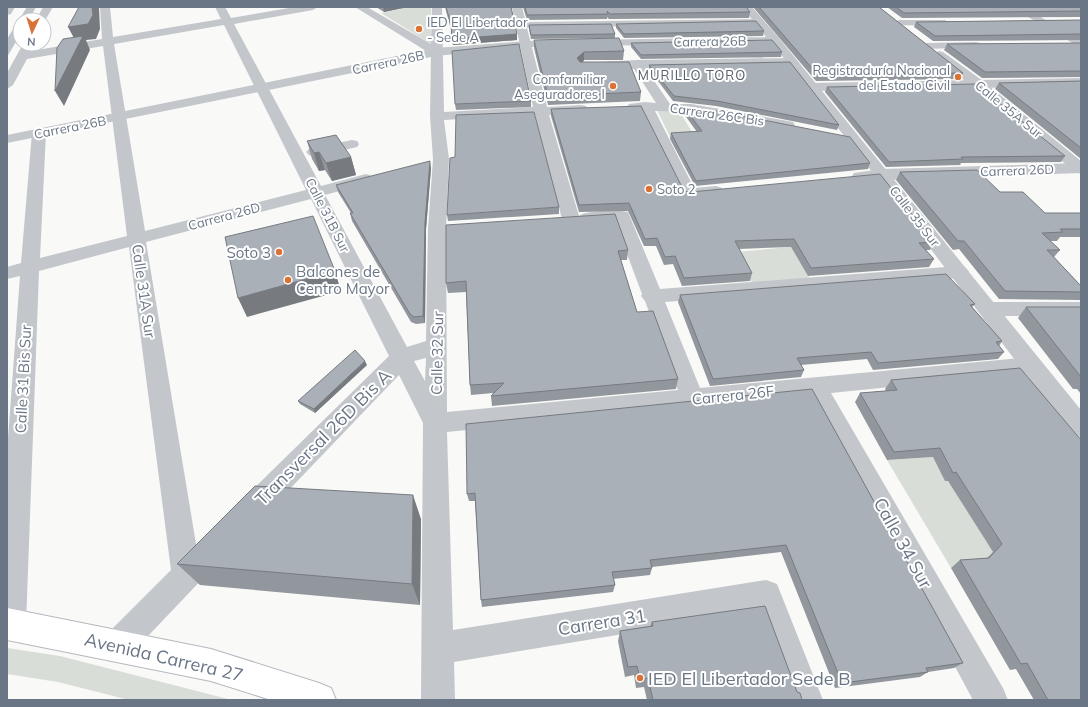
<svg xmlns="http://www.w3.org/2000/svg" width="1088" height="707" viewBox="0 0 1088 707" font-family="Mulish,sans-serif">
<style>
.green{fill:#d8ded7}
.water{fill:#bdc5cb}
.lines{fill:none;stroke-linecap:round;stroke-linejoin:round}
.secondary-casing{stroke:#b5b9bf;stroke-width:2}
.minor{fill:#c3c6ca;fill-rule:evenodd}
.tertiary{fill:#c3c6ca;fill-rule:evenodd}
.secondary{fill:#fff;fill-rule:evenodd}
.wall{fill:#92979d}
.shaded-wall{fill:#777b80}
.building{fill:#aab0b7;stroke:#777b80}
.poi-dot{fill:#d97237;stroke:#fff;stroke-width:1.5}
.labels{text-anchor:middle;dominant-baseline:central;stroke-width:4;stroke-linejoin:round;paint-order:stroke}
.far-poi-label{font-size:13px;fill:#6a7686;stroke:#fff;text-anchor:start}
.far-street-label{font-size:13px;fill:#6a7686;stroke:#fff}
.far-neighbourhood-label{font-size:13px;letter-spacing:1px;fill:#58606c;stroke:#fff}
.poi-label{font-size:15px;fill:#6a7686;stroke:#fff;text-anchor:end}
.street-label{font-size:15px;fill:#6a7686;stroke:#fff}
.near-street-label{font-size:18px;fill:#6a7686;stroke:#fff}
.near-poi-label{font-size:18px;fill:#6a7686;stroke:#fff;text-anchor:start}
</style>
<rect width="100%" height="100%" fill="#f9f9f7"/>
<path class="green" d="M399 7H431V44L381 13 401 9Z
M678 109 695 137 671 139 657 110Z
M791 247 810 279 752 283 735 252Z
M933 457 1000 563 951 568 887 460Z
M7 648 60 656 232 700H129L58 682 7 674Z"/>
<path class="water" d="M27 7H36L29 20H20V35L7 57V39Z"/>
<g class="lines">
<defs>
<path id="secondary" d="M7 608 211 649 319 683 331 688 336 700H271L211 681 7 640Z"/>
</defs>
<use href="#secondary" class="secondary-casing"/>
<path class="minor" d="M7 7H15L11 14 7 15Z
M43 7H53L44 22V20H36Z
M100 7H110L113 37 221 19 215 7H225L231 18 295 7H318L313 10 234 24 321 186 366 174 372 176 374 179 372 182 325 195 407 347 426 341 428 229 433 159 430 116 431 54 355 7H367L431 44 432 7H442L444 112 533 107 512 7H522L526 22 762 19 763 21 762 23 758 24 527 28 547 107 581 105 586 106 588 109 586 112 581 113 549 115 579 216C586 210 618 210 628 212L660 289 959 266 966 268 969 272 966 276 959 278 665 302 700 388 1031 357 1039 359 1042 365 1039 371 1031 373 831 393 1003 688 1008 700H973L809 396 447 432 453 630 766 580 777 584 823 700H789L757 612 454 662 455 700H421L423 423 399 375 262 518 252 521 242 518 238 509 242 500 389 356 311 199 146 242 197 550 207 554 212 564 207 574 129 656 118 661 107 656 102 645 107 634 171 570 129 247 39 271 26 625 21 636 10 641 7 639V452L20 276 7 279V267L21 263 32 133 34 130H44L46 133 40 258 127 236 103 46 27 59 13 85 7 89V73L23 44H35L31 51 102 39ZM224 25 306 190 145 231 114 44ZM535 115 562 219 565 223 571 224 577 223 579 220 586 223 615 222 642 294 641 296 645 301 678 390 447 412 446 229 449 159 444 120ZM426 358 425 381 414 361Z
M1011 7H1023L1081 40V48Z
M899 20H945L950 23 945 26 895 25 894 23Z
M976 42 980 43 982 45 980 47 927 49 921 46 927 43Z
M792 58 796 59 798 62 796 65 646 69 670 104H691L788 121 793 122 795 125 793 128 788 129 691 112 655 111 694 188 716 186 722 188 724 191 722 194C710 197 695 199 683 197L681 193 641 111 629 110 627 107 629 104 645 102 656 103 634 69 599 70 593 66 599 62 637 60Z
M1081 78V86L811 91 805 87 811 83Z
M352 140 357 141 359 144 357 147 314 157 309 155 306 152 309 149Z
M1081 163V173L860 181 854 179 852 176 854 173 882 169Z
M987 302H1081V316H987L980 314 977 309 980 304Z"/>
<path class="tertiary" d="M742 7H752L779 38 1081 410V438L1072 435 876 177 772 43 526 47 436 56 7 143V135L436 48 526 41 766 37Z
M939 51 943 52 983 81 1081 161V174L1075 172 973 87 935 58 933 55Z"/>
<use href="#secondary" class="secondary"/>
</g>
<path class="wall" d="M376 7H408L384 12Z
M445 7H511L517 34V40L453 45 451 30Z
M523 7H746L750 12 749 18 609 19 607 17V19L527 20Z
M753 7H879L963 73 960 79 816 81Z
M887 7H1081V17L902 18Z
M1081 20V40L933 41 914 27 916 22Z
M616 24 764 31 763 36 624 38 616 28Z
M529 25 615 34V38L531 39 529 29Z
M534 40 624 51 623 60H584L583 62 641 92 640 101 548 105 534 48Z
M1081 40V77L982 78 944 50 947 44 1081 43Z
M631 43 782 52 781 57 641 59 631 47Z
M649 65 839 125 837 130 716 106 673 101 649 69Z
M1081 81V159L995 89 999 83Z
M827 87 1065 156 1061 162 961 163 960 165 886 167 825 92Z
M531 101V107L456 110 455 104Z
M551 109 684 191 934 242 930 250H926L934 259 929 267 808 276 791 247 739 249 752 273 750 281 682 286 673 264 664 265 656 246H644L628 211 579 212 551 116Z
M685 109 870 163 868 169 695 186 670 139 671 133 697 132 684 114Z
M307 141 351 157 356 175 332 181 325 170 319 171 312 159Z
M431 168 426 229 425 323 416 324 411 322 352 221 350 213H351L338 192 336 185Z
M900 172 1000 192 1045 213H1081V237H1060L1057 241H1050L1060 250 1054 257 1081 286V299L1080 300 999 299 959 249 953 250 896 180Z
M559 207V214L448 221 447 215Z
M446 225 628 250 627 260H621L637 312 678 379 676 389 492 406 491 396 493 393 471 395 470 385 466 292 448 293 446 283Z
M680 295 975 304 972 307 1002 341 999 346 1004 352 998 359 873 370 867 359 801 365 804 370 801 377 710 386 678 302Z
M1026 307H1081V394L1077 389H1073L1018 318Z
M367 365 315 413 300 404 298 401Z
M1020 368 1081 700H1034L1016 669 1010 670 951 568 960 560 987 558 993 552 948 481H945L933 457 887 460 855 402 860 393 886 391 885 389 891 380Z
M812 389 963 663 954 668 928 672 920 677 835 688 781 552 652 567V568L650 575 613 579 615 585 613 592 482 607 481 600 475 501H469L467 494Z
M421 519 420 605 200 585 177 564Z
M652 622 797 692 802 700H647L644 687 636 688 634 675 625 677 618 641 620 631 650 626Z"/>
<path class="shaded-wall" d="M92 7H98L99 8 100 29 96 39 86 40 90 50 64 106 55 91 76 42 68 27Z
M383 7H408L384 12Z
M517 34V40L453 45 452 39Z
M584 52V60L577 67V58Z
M319 152 325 170 319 171 314 153Z
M351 157 356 175 332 181 326 163Z
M430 161 431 168 426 229 425 323 423 316 425 222Z
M335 271 341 291 247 317 238 298Z
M365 361 367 365 315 413 314 409Z
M413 495 421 519 420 605 412 584Z"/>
<path class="building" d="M79 7H92L93 15 88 24 68 27Z
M446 7H511L517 34 452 39 451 24Z
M525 7H746L750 12 610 14 607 11 608 14 527 15Z
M759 7H879L963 73 818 75Z
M896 7H1081V11L904 13Z
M1081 20V34L935 36 916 22Z
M756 21 764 31 624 34 616 24Z
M611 24 615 34 531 35 529 25Z
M83 36 55 91 57 48 63 39Z
M619 38 624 51 584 52 577 58 580 62H629L641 92 548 96 534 40Z
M772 40 782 52 641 55 631 43Z
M1081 43V71L985 72 947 44Z
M519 44 531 101 455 104 452 51Z
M790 62 839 125 717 101 674 96 649 65Z
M1081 81V148L999 83Z
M976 84 1065 156 961 157 963 159 889 162 827 87Z
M641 106 684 191 691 192 880 174 934 242 919 243 934 259 811 268 794 239 735 241 752 273 684 278 675 256 665 257 657 238 645 239 629 203 579 205 551 109Z
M685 109 717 111 850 137 870 163 696 181 671 133 702 131Z
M534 112 559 207 447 215 450 158 455 157 456 115Z
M336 135 351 157 326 163 319 152 314 153 307 141Z
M430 161 425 222 423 316 414 317 410 314 350 213H353L336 185Z
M977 170 1000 192H1023L1045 213H1081V229H1060L1063 232 1042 233 1060 250H1047L1081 286V292L1005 291 964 241H958L900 172Z
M615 214 628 250 618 251 637 312 653 311 678 379 491 396 504 383 470 385 466 281 446 283V225Z
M313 216 335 271 238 298 225 237Z
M946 274 975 304 970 305 1002 341 996 342 1004 352 878 363 871 352 797 358 804 370 713 379 680 295Z
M1026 307H1081V377Z
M355 350 365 361 314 409 298 401Z
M1020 368 1081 440V700H1048L1027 663 1021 664 960 560 989 558 1002 544 956 472 953 473 940 448 894 452 860 393 897 390 891 380Z
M812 389 963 663 926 668 928 672 842 683 786 545 650 560 652 568 612 572 615 585 481 600 475 493 467 494 466 424Z
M255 486 413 495 412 584 177 564Z
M765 606 797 692 800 693 802 700H653L648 678 640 679 637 666 628 667 620 631 653 626 652 622Z"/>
<g class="poi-dot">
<circle cx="419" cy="29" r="4"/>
<circle cx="958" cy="77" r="4"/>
<circle cx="613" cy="86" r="4"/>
<circle cx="649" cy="189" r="4"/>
<circle cx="279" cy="252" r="4"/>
<circle cx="288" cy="280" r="4"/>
<circle cx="640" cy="678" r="4"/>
</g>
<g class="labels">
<g class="far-poi-label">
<text x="427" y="22">IED El Libertador<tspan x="427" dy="15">- Sede A</tspan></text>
<text x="950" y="70" text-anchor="end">Registraduría Nacional<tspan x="950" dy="15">del Estado Civil</tspan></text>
<text x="605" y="79" text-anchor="end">Comfamiliar<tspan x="605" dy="15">Aseguradores I</tspan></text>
<text x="657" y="189">Soto 2</text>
</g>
<g class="far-street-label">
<text transform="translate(710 41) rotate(-1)">Carrera 26B</text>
<text transform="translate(388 62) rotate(-12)">Carrera 26B</text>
<text transform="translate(1009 109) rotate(39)">Calle 35A Sur</text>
<text transform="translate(717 114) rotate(8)">Carrera 26C Bis</text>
<text transform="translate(70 127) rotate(-11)">Carrera 26B</text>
<text transform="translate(1017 170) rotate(-2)">Carrera 26D</text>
<text transform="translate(328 215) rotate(63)">Calle 31B Sur</text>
<text transform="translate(224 216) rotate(-15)">Carrera 26D</text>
<text transform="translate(915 216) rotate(52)">Calle 35 Sur</text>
</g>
<g class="far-neighbourhood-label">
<text x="692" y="75">MURILLO TORO</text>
</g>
<g class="poi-label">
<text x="271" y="252">Soto 3</text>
<text x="296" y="271" text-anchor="start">Balcones de<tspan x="296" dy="17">Centro Mayor</tspan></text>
</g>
<g class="street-label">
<text transform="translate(144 291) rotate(82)">Calle 31A Sur</text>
<text transform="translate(437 353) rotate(-89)">Calle 32 Sur</text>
<text transform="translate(23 379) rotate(-87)">Calle 31 Bis Sur</text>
<text transform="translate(733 395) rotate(-6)">Carrera 26F</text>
</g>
<g class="near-street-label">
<text transform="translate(323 437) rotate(-45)">Transversal 26D Bis A</text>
<text transform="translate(903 543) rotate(61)">Calle 34 Sur</text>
<text transform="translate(602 622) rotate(-9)">Carrera 31</text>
<text transform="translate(164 657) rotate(13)">Avenida Carrera 27</text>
</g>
<g class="near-poi-label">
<text x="648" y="678">IED El Libertador Sede B</text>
</g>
</g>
<rect width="1088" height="707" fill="none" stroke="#6a7686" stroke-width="16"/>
<g transform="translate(32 32) rotate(184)"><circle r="19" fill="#ffffff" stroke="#c3c8cf"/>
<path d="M0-3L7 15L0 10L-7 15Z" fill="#d97237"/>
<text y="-6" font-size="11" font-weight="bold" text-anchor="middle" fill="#6a7686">N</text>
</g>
</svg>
